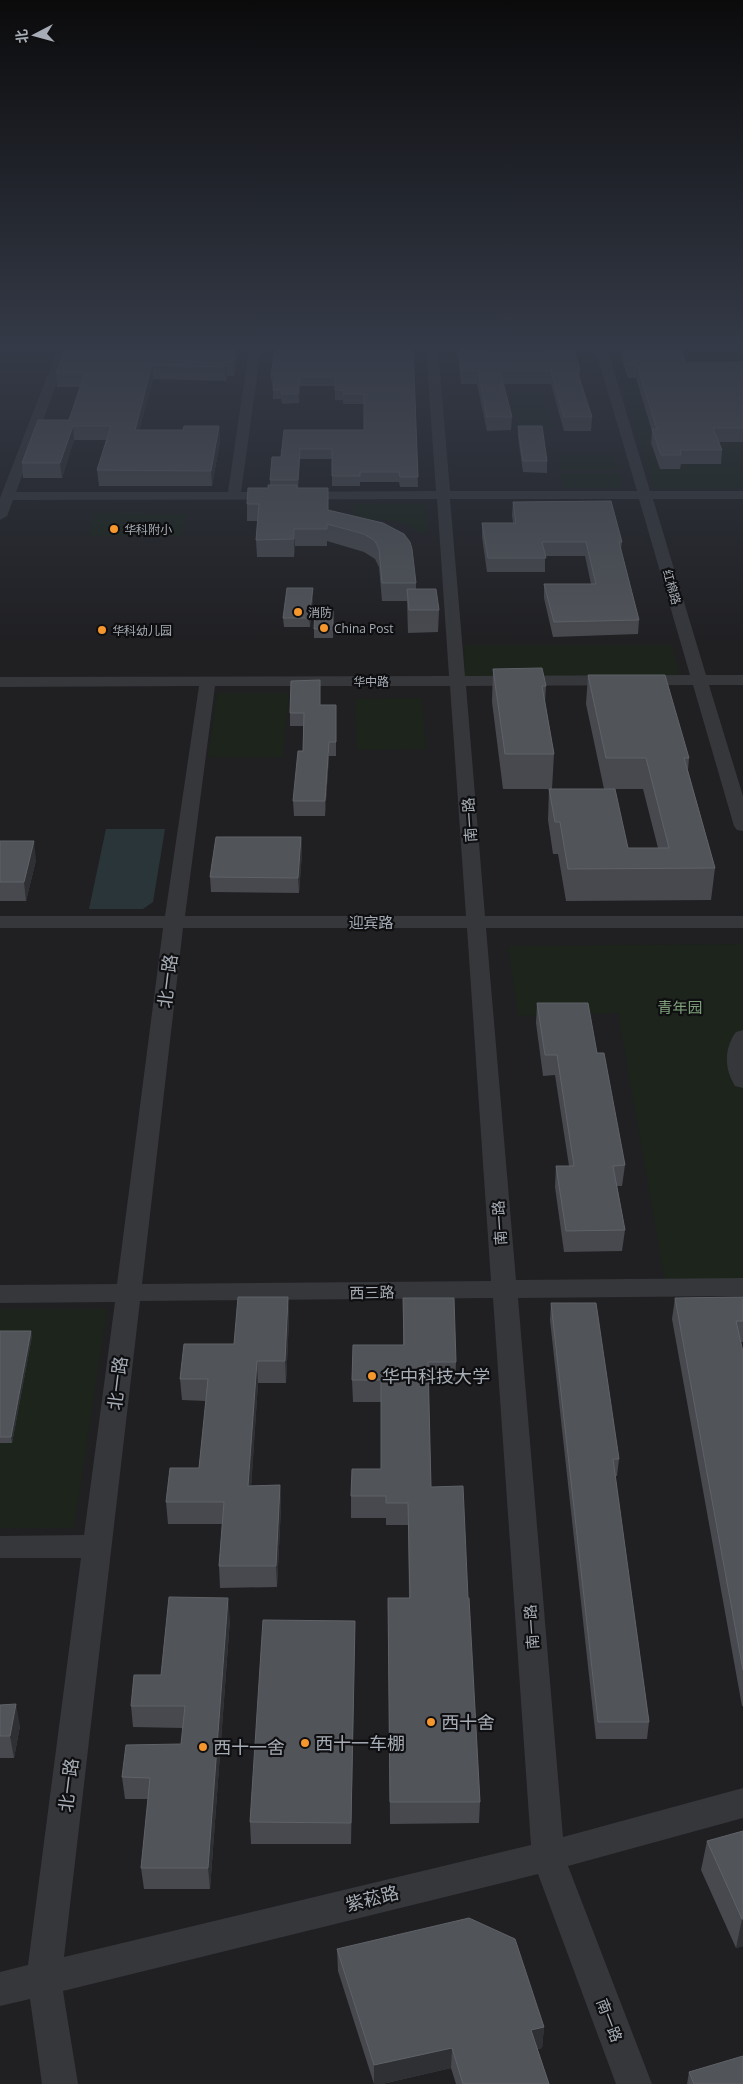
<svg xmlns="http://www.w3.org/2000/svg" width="743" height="2084" viewBox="0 0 743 2084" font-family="'Open Sans','Noto Sans SC',sans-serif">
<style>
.built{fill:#202023}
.green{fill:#1c241c}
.water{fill:#2a353a}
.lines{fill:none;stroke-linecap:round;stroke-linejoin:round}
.street{fill:#35373b;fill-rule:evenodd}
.wall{fill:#47494e}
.shaded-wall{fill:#2e3033}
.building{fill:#515459;stroke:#5f6268}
.poi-dot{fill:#f5972d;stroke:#0f0f11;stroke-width:2}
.labels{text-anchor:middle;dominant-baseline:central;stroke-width:4.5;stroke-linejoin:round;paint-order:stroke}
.far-poi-label{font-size:12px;fill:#a6adb6;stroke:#0f0f11;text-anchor:start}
.far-street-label{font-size:12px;fill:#a6adb6;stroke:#0f0f11}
.street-label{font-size:15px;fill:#a6adb6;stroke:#0f0f11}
.park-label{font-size:15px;fill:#7fa27c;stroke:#0f0f11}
.near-street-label{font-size:18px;fill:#a6adb6;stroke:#0f0f11}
.near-poi-label{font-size:18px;fill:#a6adb6;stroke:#0f0f11;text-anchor:start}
</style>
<rect width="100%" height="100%" fill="#141416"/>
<path class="built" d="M0 348H743V2084H0Z"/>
<path class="green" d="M610 348H743V376L712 442H743V489H654Z
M509 393H542L553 429 518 430Z
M557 455H614L618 470H560Z
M560 473H619L623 488H564Z
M355 504H425L428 534C419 534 412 526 403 523 388 519 371 520 355 520Z
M95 513 187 514 182 536H88Z
M464 645H672L680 677 465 678Z
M217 693H289L283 757H208Z
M422 698 426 749 357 750 355 699Z
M743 944V1284L666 1287 618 1013 518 1016 508 946Z
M0 1309H107L74 1528H0Z"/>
<path class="water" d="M106 829H165L153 902 143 909H89Z"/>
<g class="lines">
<path class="street" d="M58 348H70L16 492H228L249 348H261L241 492 436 491 426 348H438L450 491H637L595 348H607L650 491H743V499H653L706 675H743V685H709L743 796V831L737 830 734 826 693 685 466 686 485 916H743V928H486L516 1280 743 1278V1296L518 1298 563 1837 743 1788V1818L568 1866 652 2084H616L538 1874 63 1991 78 2084H42L30 1999 0 2006V1972L28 1965 81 1558H0V1536L84 1535 115 1302 0 1303V1285L117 1284 163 928H0V916H165L199 686 0 687V677L449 676 437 499 13 500 7 516 0 520V498ZM450 499H639L690 675 465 676ZM215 686H450L466 916H185ZM183 928H467L491 1281 142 1284ZM493 1298 531 1845 64 1957 140 1301Z
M743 1030V1088L735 1086C724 1069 724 1048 736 1032Z"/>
</g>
<path class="wall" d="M413 348 418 487H400L399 482H360V486H332V459H300L298 488 328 510 383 523 416 583V589L439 610 438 632 408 633 407 601H382L379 567 375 559 364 552 327 541V546H295L294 557H257L256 540 258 521H247V504L268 488 270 485V480L281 457 284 430H364V404H343V400H335V386H300L299 403 282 404 281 399H273V386H272L271 376Z
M457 348H486V350H546L545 348H574L580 371 579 377 592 417 591 431H564L551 384H504L512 417 511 430 487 431 477 384H461Z
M622 348H680L686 363 743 362V442H719L722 450 721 464H681L680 469H660L651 443 652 431 636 378H628L621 357Z
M239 351 234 376H227L226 381 153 379 139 430H183L219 426 220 441 212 486H99L97 470 106 440H74L62 478H23L22 463 69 420 80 387H57L56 373Z
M518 426 547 461V473L523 472 518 437Z
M513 502 622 542 621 549 639 620 638 634 553 637 544 598V584H591L585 556H545V572H487L482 537V523H513L512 515Z
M313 597 310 627H284L283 618Z
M333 609V638H314V629Z
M493 669 546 686 545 702 554 754 552 789H503L492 702Z
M588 675 689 758 688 770 715 868 711 900 566 901 558 854H553L548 820 549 789 628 848H658L643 789H604L586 704Z
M336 705V756H329L325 816H294L293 801 303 751V726H290V713Z
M301 837 302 852 299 893 211 892 210 877Z
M0 841 36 860 26 901H0Z
M537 1003 597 1053 625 1165 622 1186H617L625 1230 622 1251 564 1252 555 1187 556 1166H569L555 1075 543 1076 536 1023Z
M288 1297 289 1318 286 1383H258L251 1486 280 1485 281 1507 277 1587 220 1588 219 1566 222 1524H168L166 1502 199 1468 206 1401 182 1400 180 1379 234 1344Z
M743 1297V1342H741L743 1352V1706H742L672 1319 675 1298Z
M403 1298 456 1362 455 1384H428L431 1487 468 1598 480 1802 479 1823 390 1824 388 1598H409L408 1525H386V1518H351V1496L381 1469V1402H353L352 1380 403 1345Z
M551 1303 619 1459 617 1476H615L649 1722 647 1739H596L550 1320Z
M0 1331 32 1336 12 1443H0Z
M230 1619 210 1889H144L141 1868 148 1799H125L122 1777 181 1744 183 1728 133 1727 131 1706 161 1675Z
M355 1621 351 1844H251L250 1822Z
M0 1705 20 1726 14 1758H0Z
M743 1831V1946L736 1948 701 1870 707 1841Z
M337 1949 544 2027 542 2048 537 2049 549 2084H456L451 2068 382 2084H374L338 1971Z
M689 2072 743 2084H687Z"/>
<path class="shaded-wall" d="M236 348H238L239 351 234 376V362Z
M226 362 227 376 226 381 225 367Z
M152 365 153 379 136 444 135 430Z
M300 377V386L299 403 298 394Z
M73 426 74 440 62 478 60 463Z
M219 426 220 441 212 486 211 471Z
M300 449V459L298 490V480Z
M294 529 295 546 294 557Z
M313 588V597L310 627 309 618Z
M329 742V756L325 816V801Z
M301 837 302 852 299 893 298 878Z
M34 841 36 860 26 901 24 882Z
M288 1297 289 1318 286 1383 285 1361Z
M31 1331 32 1336 12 1443 11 1437Z
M257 1361 258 1383 250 1507 248 1486Z
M280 1485 281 1507 277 1587 276 1566Z
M228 1598 230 1619 210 1889 208 1868Z
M355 1621V1642L351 1844V1823Z
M16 1704 20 1726 14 1758 10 1736Z
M742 1919H743V1946L736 1948Z
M544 2027 542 2048 529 2050 531 2030Z
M452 2048 451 2068 382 2084H374V2065Z"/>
<path class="building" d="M66 348H236L234 362H226L225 367 152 365 135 430H183L184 426H219L211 471 97 470 111 426H73L60 463H22L38 420H69L85 373H56Z
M275 348H413L418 477H400L399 472H360V476H332V449H300L298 480H270L272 457H281L284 430H364V394H343L344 390H335V377H300L298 394H281L282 390H273L275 376H271Z
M459 348H486V350H550L549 348H574L580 371H577L592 417H564L551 371H500L512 417H487L478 371H461Z
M624 348H680L686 363 743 362V428H713L722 450H680L681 455H661L652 429H657L637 365H629Z
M518 426H542L547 461H523Z
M268 485H297V488H328V510L383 523 404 534 410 542 412 549 416 583H382L379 549 375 541 364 534 327 524V529H294V539L256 540 259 504H247L248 488H268Z
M611 501 622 542H619L639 620 554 622 544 584H596L586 542H542L546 558H488L482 523H516L513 502Z
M287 588H313L309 618H283Z
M407 589H436L439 610H409Z
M315 609H333V629H314Z
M542 668 546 686H542L554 754H505L493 669Z
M588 675H665L689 758H684L715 868 568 869 560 822H555L549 789H615L628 848H669L646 758H606Z
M320 680V705H336V742H329L325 801H293L298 751H303L304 713H290L291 681Z
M216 837H301L298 878 210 877Z
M0 841H34L24 882H0Z
M537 1003H588L597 1053H604L625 1165 613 1166 625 1230 566 1231 556 1166H574L557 1055H545Z
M238 1297H288L285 1361H257L248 1486 280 1485 276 1566H219L224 1502H166L170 1468H199L208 1379H180L184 1344H234Z
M743 1297V1321H736L743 1352V1670L675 1298Z
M403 1298H454L456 1362H428L431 1487 463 1486 468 1598H469L480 1802H390L388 1598H410L408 1503H386V1496H351L352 1469H381V1380H352L353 1345H404Z
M551 1303H596L619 1459H613L649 1722H598Z
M0 1331H31L11 1437H0Z
M169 1597 228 1598 208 1868H141L150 1778 122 1777 126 1745 181 1744 185 1706H131L134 1675H161Z
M263 1620 355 1621 351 1823 250 1822Z
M16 1704 10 1736H0V1705Z
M743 1831V1919H742L707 1841Z
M469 1918 515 1939 544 2027 531 2030 549 2084H463L452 2048 374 2065 337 1949Z
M743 2056V2084H694L689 2072Z"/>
<linearGradient id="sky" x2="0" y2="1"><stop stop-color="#0b0b0c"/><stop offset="0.54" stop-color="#343a47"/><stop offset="1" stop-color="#343a47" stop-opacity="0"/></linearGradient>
<rect width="743" height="640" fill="url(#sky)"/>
<g class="poi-dot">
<circle cx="114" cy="529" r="5"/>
<circle cx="298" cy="612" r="5"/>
<circle cx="324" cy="628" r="5"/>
<circle cx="102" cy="630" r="5"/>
<circle cx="372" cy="1376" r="5"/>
<circle cx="431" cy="1722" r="5"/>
<circle cx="305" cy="1743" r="5"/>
<circle cx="203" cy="1747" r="5"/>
</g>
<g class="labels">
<g class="far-poi-label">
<text x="124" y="529">华科附小</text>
<text x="308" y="612">消防</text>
<text x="334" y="628">China Post</text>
<text x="112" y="630">华科幼儿园</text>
</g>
<g class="far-street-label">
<text transform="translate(672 587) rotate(74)">红棉路</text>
<text x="371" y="681">华中路</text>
</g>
<g class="street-label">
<text transform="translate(469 820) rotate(-94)">南一路</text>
<text x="371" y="922">迎宾路</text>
<text transform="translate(499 1223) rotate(-94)">南一路</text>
<text transform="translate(372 1292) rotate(-1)">西三路</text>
<text transform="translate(531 1627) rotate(-94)">南一路</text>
<text transform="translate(610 2020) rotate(69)">南一路</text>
</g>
<g class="park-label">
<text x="680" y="1007">青年园</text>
</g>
<g class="near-street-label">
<text transform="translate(167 981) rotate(-83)">北一路</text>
<text transform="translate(117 1383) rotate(-83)">北一路</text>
<text transform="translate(68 1785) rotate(-83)">北一路</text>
<text transform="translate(372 1898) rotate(-14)">紫菘路</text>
</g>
<g class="near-poi-label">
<text x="382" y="1376">华中科技大学</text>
<text x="441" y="1722">西十舍</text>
<text x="315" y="1743">西十一车棚</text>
<text x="213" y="1747">西十一舍</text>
</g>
</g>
<g transform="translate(35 35) rotate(264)" stroke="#0f0f11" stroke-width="4" paint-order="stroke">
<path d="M0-4L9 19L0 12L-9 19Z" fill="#a6adb6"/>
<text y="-8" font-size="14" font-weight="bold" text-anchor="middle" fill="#a6adb6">北</text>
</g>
</svg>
